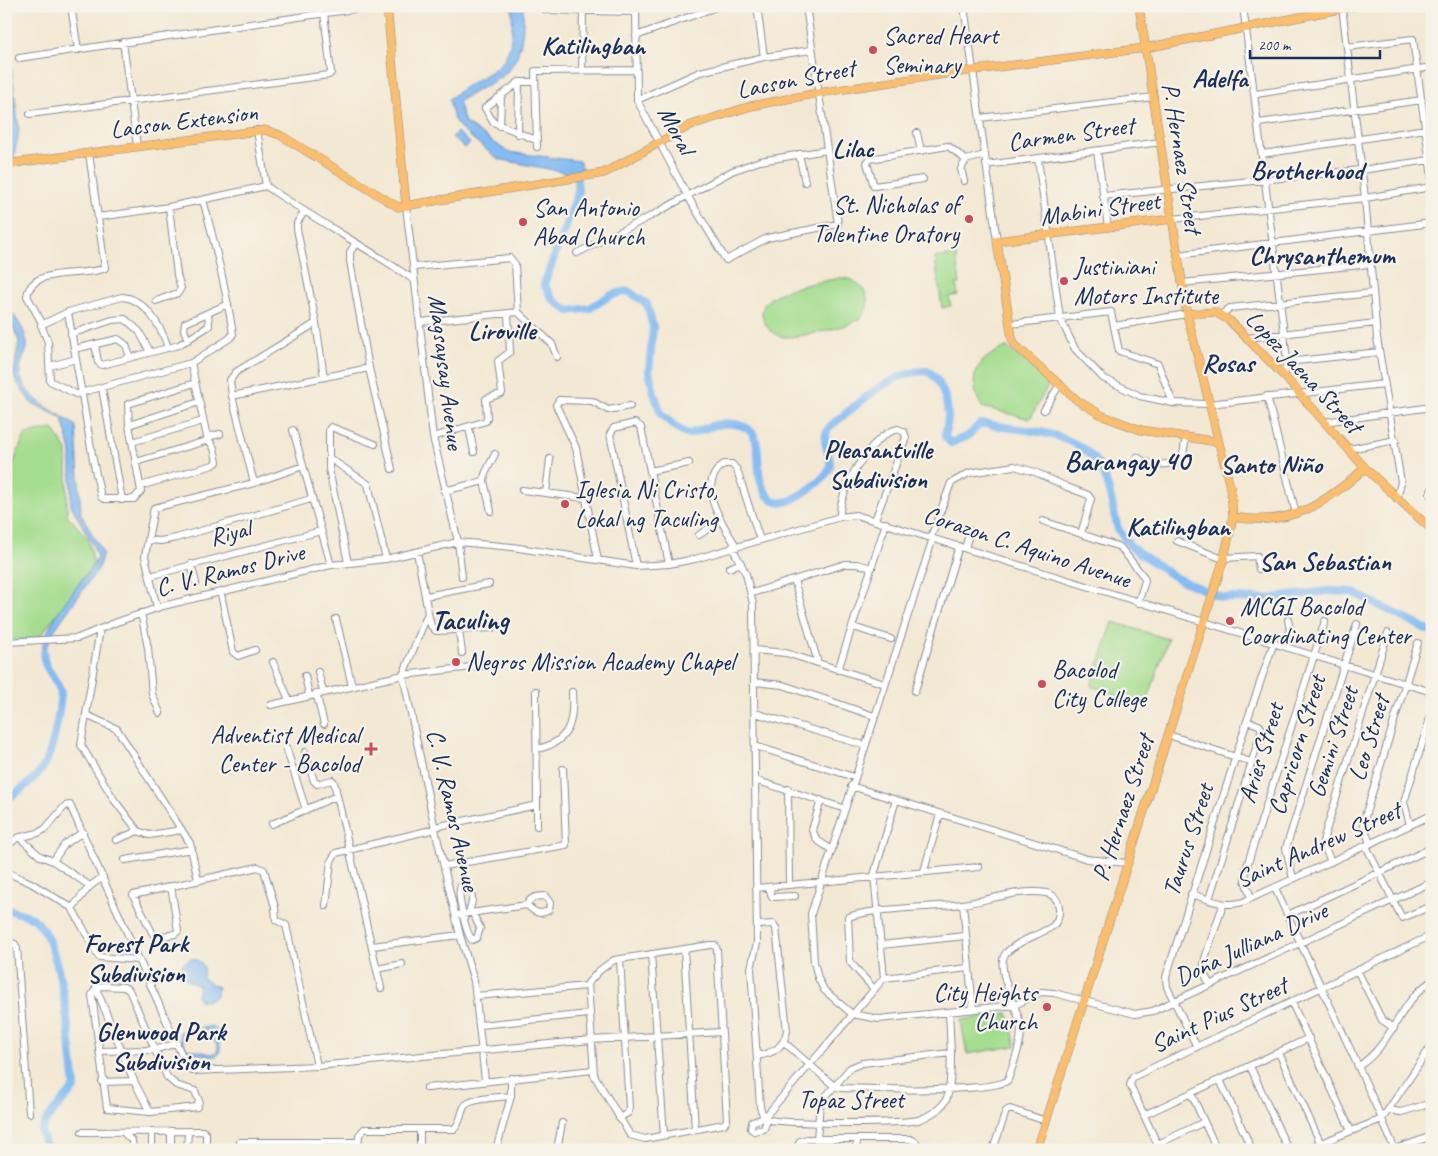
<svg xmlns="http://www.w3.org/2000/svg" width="1438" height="1156" viewBox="0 0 1438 1156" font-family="Caveat,sans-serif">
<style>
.green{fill:#a4dd8f;stroke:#608676}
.water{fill:#84bcf4;stroke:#5076a9;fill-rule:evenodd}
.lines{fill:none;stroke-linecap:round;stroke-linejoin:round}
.river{stroke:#84bcf4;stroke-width:8}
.minor-casing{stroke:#878c98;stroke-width:8}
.major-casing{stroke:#878c98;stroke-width:9}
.minor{stroke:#fff;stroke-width:6}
.major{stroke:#fabe6d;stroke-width:8}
.poi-dot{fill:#d1495b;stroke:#f7f3e8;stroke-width:2}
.labels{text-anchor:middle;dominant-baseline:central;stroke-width:4.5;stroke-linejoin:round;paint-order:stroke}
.poi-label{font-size:25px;fill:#1b2f5e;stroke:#f7f3e8;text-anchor:start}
.street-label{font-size:25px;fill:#1b2f5e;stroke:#f7f3e8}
.neighbourhood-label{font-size:26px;font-weight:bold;fill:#1b2f5e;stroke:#f7f3e8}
.quarter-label{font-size:28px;font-weight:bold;fill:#1b2f5e;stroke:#f7f3e8}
</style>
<rect width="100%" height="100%" fill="#f7f3e8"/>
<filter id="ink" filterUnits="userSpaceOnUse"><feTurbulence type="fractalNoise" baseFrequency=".02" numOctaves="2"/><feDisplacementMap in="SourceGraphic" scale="10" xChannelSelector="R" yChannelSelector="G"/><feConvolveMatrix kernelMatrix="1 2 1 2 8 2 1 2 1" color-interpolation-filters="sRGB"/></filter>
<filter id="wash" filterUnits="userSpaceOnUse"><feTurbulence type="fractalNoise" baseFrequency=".0096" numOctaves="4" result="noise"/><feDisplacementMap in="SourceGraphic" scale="20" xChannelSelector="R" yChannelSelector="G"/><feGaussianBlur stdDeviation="1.12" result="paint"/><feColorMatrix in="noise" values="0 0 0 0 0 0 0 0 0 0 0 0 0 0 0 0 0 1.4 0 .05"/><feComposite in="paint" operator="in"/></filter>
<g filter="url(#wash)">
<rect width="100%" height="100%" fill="#f3e8d3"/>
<path class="green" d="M956 255 960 284H956L958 295 949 297 951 306 942 308 935 258Z
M840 278C862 277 878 303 859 319 850 327 797 338 785 337 779 337 772 333 768 328 740 290 819 283 840 278Z
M1007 347 1050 382 1030 419 982 407C965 377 977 358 1007 347Z
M53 429 67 450V515L88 539 94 563 39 638 6 640C6 612 6 583 6 555 6 512 5 472 26 434Z
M1113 622 1168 639 1146 705 1091 686Z
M1008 1013 1016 1046 967 1054 961 1020Z"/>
<path class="water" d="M512 6H523C524 31 522 64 499 78 485 87 471 93 458 102L465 123 508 152 579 161 583 170 568 173 498 159 462 130 454 120 449 99C495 62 515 77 512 6Z
M6 60 11 66 19 130 6 200Z
M457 132 470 143 465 148 452 137Z
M6 302C13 318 23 323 27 342 29 352 19 361 20 372 21 398 58 412 76 426L81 514 103 553 98 569 55 629 44 653 42 649C46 622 78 586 95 564L97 557 93 545 71 505V451L62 418 30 402 13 376 19 341 6 311Z
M191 958 199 961 204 967 203 979 218 987C219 998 208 1003 199 1000L197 996 199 986 182 977 181 965Z
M211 1026 217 1030 215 1037C221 1043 224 1051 214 1057 194 1051 182 1059 180 1032ZM187 1031 196 1034 212 1031V1040L218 1045 217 1052 212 1054 186 1048 183 1041Z"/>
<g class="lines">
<path class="river" d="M569 166 576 171 578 193 544 284 553 300 569 311 590 308 611 295 628 291 647 304 653 327 649 372 654 393 661 414 678 429 688 434C704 430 717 421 735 424 762 428 757 451 759 472 760 485 769 506 785 502 796 500 829 478 830 465 831 453 820 442 828 429 831 424 838 420 842 417 865 397 895 371 927 371 941 377 948 403 948 417 948 424 945 430 945 437L951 443 968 436 980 424H988C1008 429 1029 429 1049 434 1106 448 1106 480 1118 529L1132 548 1176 578 1223 598 1266 599 1328 591 1352 592 1432 632
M6 801C19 790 38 779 46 762 55 742 59 714 61 693 58 679 41 666 44 653
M6 909C14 912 29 914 35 920 64 945 70 1048 75 1087L47 1119 41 1131 47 1150"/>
</g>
</g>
<g filter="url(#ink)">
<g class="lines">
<defs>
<path id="minor" d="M71 6 78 50
M636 6 637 100 687 195 726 260 767 238 838 224 806 6
M757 6 764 57
M964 6 997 241
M1243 6 1284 333 1287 362 1284 376
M1342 6 1365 198 1377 338 1401 482 1397 499
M546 10 636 12
M636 36 719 6
M123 42 137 146
M1347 47 1413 39 1432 178
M19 58 374 6
M582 69 583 11
M519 82 485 108 493 122 536 140
M1256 94 1432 67
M637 100 700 72 764 57 811 50
M30 114 329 75 331 73 324 13
M980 118 1154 97
M1259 123 1422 100
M500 126 501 95
M257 130 266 186C314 219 366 247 414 280
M917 133 921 151
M518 134 519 82H535
M537 147 535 71 636 70
M1097 151 1108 227
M799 154 805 182
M1262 154 1432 128
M1038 159 1060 318 1075 349 1103 378 1140 396 1173 403 1209 404 1384 384
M986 165 1161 142
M923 179 874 186 867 163 870 159 948 146 966 160 985 155
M964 181 961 169 966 160
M1103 196 1361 170 1430 160
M406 206 433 437 458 542 462 577
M98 217 169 207 266 186
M1172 219 1365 198 1432 187
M356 243 350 252V261L369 368 392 469
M577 253 649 217 732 171 760 161 827 150
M1177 255 1432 223
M414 267 510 258 515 264 518 312 552 344 557 357
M1182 283 1370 264
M156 301 178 293 181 288 177 275 169 207
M68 312 93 460 101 497 104 499H134L141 491 129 425 128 404 195 383
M1222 314 1230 308 1372 293
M420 322 518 312
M42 323 27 296C32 265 83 278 105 268L89 153
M316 323 324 377
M1010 324 1111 312 1119 351 1158 364 1173 403
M1114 326 1187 314
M71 334 112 320 125 319 139 331 150 352
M1247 338 1376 323
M188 340 184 330 185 323 228 304
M95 344 98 362 102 365 179 345 209 326 208 313
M168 348C162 328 145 298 122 297L68 312 41 325 48 342 50 381 76 394 191 363 230 338 233 334C226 288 215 244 203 200
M74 349 118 339 126 345 130 357
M1287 362 1379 352
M50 366 76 359
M102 388 122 500
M232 396 369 368
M1267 396 1296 514
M1044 410 1060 384
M487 418 486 399 502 393 498 361 510 352 508 314
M1324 422 1432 407
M129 425 199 402
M469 428 474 452
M293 430 331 565
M207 437 220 434
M433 437 486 421
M132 442 203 421
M1349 449 1396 440
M1137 457C1152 467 1166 466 1182 460L1186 437
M329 458V430L331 427 375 444
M136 462 209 440
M650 471 689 463
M484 481 485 474 495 454
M254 483 232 396 230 380 236 372 316 323 297 229V223L304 212
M140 486 213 465 217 462 214 448 207 437 191 363
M1432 489 1430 494 1432 497
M522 490 585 498
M444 491 484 481 491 511
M546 493 550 459
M840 517C838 491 871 434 898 429L904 432 906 437 875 520
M1043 521 1120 547 1144 577 1145 581 1138 603
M699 535 721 520
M931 537 951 483 969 473 1014 466 1035 472 1067 487 1088 495 1091 499 1081 534
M933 538 811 914 814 962 818 978 824 990 852 1014 879 1019 1015 1005 1041 992 1054 993 1135 1014 1153 1011 1432 882
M148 540 161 541 176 538 311 499
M1177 541 1223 559
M736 546C723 524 694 485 724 464H732L737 470 760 540
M732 547 746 574 753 604 757 943 751 968 760 1107 764 1118
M965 548 970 531
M417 552 428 613 403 675 435 829 460 935 474 981 485 1080
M1224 558 1257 556 1259 569
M598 560 576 448 556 405 559 400 592 401 608 410 630 406
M348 563 329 469V458L368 484 386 559
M191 564 196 583
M636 566 610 434 614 428 635 423 641 427 669 564
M729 568 741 563
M150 576 321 531
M794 580 818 663
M752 593 845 564H857L872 568
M221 594 233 652 238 656 255 650
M426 596 489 584
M157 608 145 556 154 508 254 483 303 466
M141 613 148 648 152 694 160 713
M428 613 431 626 436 631 492 628
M336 619 352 686
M853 627 891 639
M100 629 81 745 115 801 138 831 149 835 182 830
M459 630 462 653
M6 642 78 638 117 622 163 606 331 565 386 559 458 542 512 547 636 566 669 564 695 559 840 517 856 515 1432 692
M1285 646 1290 630 1288 620
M754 650 786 653 885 684
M273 662 289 700
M838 670 886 523
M318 672 323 691
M305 676 309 695
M754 682 783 685 874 716
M915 691 959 546
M316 693 324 724
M271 705 403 675 497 664
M755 713 864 745
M86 715 117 729 190 843 198 880
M1169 735 1251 762
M755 746 854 777
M286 747 306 810
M537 749C570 742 574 722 572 692
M305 752 314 781 317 784 332 780 334 782 381 988
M755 780 843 808
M851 786 1087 859 1127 863
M788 789 789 885
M821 800 812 830 817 840 832 850
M272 824 337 796
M1410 825 1404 802 1432 712
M537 826V805
M435 827 537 805 536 691
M21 839 40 856 53 861 90 886
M116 840 138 831
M1370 844 1363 823 1418 643
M1366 846 1402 918 1432 906
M6 847 17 838 38 833 45 829 65 806 70 805 187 1067 193 1071 317 1066 591 1040 721 1032
M125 860 192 849
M53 861 65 844 83 832
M1331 862 1323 843 1324 837 1388 633
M444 866 566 845 563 769
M924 871 940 814
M6 872 31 883 72 908 99 957 139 960
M1293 879 1286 848 1357 624
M171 886 178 931 175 934 157 937 153 934 133 895 258 867 264 870 275 907 276 920 286 925 317 1066
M769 887 772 897 795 896
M756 888 979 867
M1275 888C1315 976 1358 1061 1395 1150
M1191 894C1209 899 1224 908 1243 902L1432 815
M1251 898 1245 880 1246 869 1325 621
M1209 899 1262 729 1259 725 1247 721
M963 904 973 1009
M326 906 331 861 336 853 435 829
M72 908 90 886 103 877
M469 912C473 901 474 896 466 887L461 886C456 893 466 933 472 940L477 938 480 928 472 912
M456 915 527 905C534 912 540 916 549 910L550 903 545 896C537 896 530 897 527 905
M1288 915 1432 848
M757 925 773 924 776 928 787 1031C783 1048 774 1053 757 1056
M6 942 15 944 17 948 29 1113
M710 945H715L717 950 727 1120 724 1124 645 1139 630 1135 594 1075 588 983 600 970 614 960Z
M881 945 965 936
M372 946 460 935
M684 949 695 1129
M651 954 664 1135
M377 969 402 964
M1358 972 1382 1020 1394 1028
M884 978 874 875 896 800
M1210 985 1203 971 1205 958 1223 905
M102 986 124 987 129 990 167 1077 176 1085 195 1091 199 1101 197 1107 150 1112 107 1108 92 995 96 988Z
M96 988 134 1081 150 1112
M476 996 587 986
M1292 1003 1351 1131
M480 1025 589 1014
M785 1043 834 1086 841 1088C867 1089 994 1093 1008 1080 1013 1063 1024 1041 1020 1023 1017 1007 994 967 1006 953 1018 940 1038 936 1053 926 1062 916 1062 896 1046 893 1021 888 987 901 962 904 929 908 878 907 848 917L850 962 874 989
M1197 1047 1167 987 1166 977 1247 721 1274 642
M99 1051 154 1050 177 1043
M1279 1053 1320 1142
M1250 1066 1288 1150
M1359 1066C1393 1044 1399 1001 1432 981
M1220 1080 1252 1150
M102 1082 134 1081
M427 1088 593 1070
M1191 1093 1217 1150
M1388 1110 1401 1112 1432 1103
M1144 1115 1309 1038
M619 1118 628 1113 629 1107 620 959
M765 1119C781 1124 900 1124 918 1120 928 1117 941 1109 946 1100 954 1084 950 1032 949 1012
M1382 1119 1432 1045
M767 1120 764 1129 754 1131 751 1129 752 1122 764 1118 884 978 968 968
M82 1132 203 1131 206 1134V1150
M123 1132 132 1141 133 1150
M817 1139 820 1103 850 1068 862 1063 951 1053
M240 1142H358
M1158 1144 1204 1122
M152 1150V1131
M171 1150V1131
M187 1150 188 1131
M358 1150 359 1135 364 1129H454C461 1123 460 1115 464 1107 468 1098 501 1097 511 1096
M420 1150V1130
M496 1150 511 1096V1078
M557 1150 562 1123
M796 1150 800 1141 807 1139H910L916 1142V1150
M855 1150 858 1139
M993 1150 1006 1111 1010 1109 1046 1121
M1160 1150 1130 1085 1133 1077 1432 935
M1303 1150 1382 1119
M1393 1150 1432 1136"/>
<path id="major" d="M387 6 406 206
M6 164 265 130 280 135 398 207 604 173 691 125 751 106 818 93 952 73 1145 48 1355 6
M1172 219 997 241 1012 338 1015 345 1078 401 1103 416 1141 430 1218 442
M1187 314 1215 312 1230 321 1284 376 1365 468 1432 530
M1233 517C1291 527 1323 505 1365 468
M1037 1150 1224 558 1233 517 1231 491 1187 314 1139 6"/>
</defs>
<use href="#minor" class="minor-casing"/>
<use href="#major" class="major-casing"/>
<use href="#minor" class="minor"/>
<use href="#major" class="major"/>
</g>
</g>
<g class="poi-dot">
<circle cx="873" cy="50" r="5"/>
<circle cx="969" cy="219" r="5"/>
<circle cx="523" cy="222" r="5"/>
<circle cx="1064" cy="281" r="5"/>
<circle cx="565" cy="504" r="5"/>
<circle cx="1230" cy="621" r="5"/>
<circle cx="456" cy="662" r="5"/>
<circle cx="1042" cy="684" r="5"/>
<path d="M368.5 741.5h5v5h5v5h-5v5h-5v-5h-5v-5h5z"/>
<circle cx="1047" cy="1007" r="5"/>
</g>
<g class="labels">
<g class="poi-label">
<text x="883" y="36">Sacred Heart<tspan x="883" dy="29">Seminary</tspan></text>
<text x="959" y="205" text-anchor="end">St. Nicholas of<tspan x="959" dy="29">Tolentine Oratory</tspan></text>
<text x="533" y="208">San Antonio<tspan x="533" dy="29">Abad Church</tspan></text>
<text x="1074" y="267">Justiniani<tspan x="1074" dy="29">Motors Institute</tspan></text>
<text x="575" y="490">Iglesia Ni Cristo,<tspan x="575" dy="29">Lokal ng Taculing</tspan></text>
<text x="1240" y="607">MCGI Bacolod<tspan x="1240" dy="29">Coordinating Center</tspan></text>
<text x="466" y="662">Negros Mission Academy Chapel</text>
<text x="1052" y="670">Bacolod<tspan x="1052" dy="29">City College</tspan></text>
<text x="360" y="735" text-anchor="end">Adventist Medical<tspan x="360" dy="29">Center - Bacolod</tspan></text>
<text x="1037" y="993" text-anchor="end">City Heights<tspan x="1037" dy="29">Church</tspan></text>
</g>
<g class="street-label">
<text transform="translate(796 79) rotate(-11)">Lacson Street</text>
<text transform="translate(184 121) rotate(-7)">Lacson Extension</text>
<text transform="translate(676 130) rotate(62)">Moral</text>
<text transform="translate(1071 134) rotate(-8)">Carmen Street</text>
<text transform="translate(1182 158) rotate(81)">P. Hernaez Street</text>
<text transform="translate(1100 209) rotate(-8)">Mabini Street</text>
<text transform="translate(446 372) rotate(83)">Magsaysay Avenue</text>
<text transform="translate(1304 372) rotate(47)">Lopez Jaena Street</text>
<text transform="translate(230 533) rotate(-14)">Riyal</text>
<text transform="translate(1027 547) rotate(18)">Corazon C. Aquino Avenue</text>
<text transform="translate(230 570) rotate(-14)">C. V. Ramos Drive</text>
<text transform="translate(1369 738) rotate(-73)">Leo Street</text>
<text transform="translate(1333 742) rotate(-72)">Gemini Street</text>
<text transform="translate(1297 745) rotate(-73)">Capricorn Street</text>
<text transform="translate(1261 753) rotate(-73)">Aries Street</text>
<text transform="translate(1123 808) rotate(-72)">P. Hernaez Street</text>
<text transform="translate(453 810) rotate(77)">C. V. Ramos Avenue</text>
<text transform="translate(1188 840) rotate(-72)">Taurus Street</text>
<text transform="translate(1318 845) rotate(-24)">Saint Andrew Street</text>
<text transform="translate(1251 944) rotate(-25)">Doña Julliana Drive</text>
<text transform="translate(1219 1015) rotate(-25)">Saint Pius Street</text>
<text x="851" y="1100">Topaz Street</text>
</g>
<g class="neighbourhood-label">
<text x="593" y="45">Katilingban</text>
<text x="1220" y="78">Adelfa</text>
<text x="853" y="148">Lilac</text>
<text x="1307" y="170">Brotherhood</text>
<text x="1322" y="255">Chrysanthemum</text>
<text x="502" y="330">Liroville</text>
<text x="1228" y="363">Rosas</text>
<text x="878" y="449">Pleasantville<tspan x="878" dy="30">Subdivision</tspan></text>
<text x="1271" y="464">Santo Niño</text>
<text x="1178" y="526">Katilingban</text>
<text x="1325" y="561">San Sebastian</text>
<text x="136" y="943">Forest Park<tspan x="136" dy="30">Subdivision</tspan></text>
<text x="161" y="1031">Glenwood Park<tspan x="161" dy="30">Subdivision</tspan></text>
</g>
<g class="quarter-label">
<text x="1127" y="460">Barangay 40</text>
<text x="470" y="619">Taculing</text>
</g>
</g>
<rect width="1438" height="1156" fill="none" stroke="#f7f3e8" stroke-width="25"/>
<path d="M1250 50v8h130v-8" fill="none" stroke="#1b2f5e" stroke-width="2.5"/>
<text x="1258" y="50" font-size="15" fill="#1b2f5e" stroke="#f7f3e8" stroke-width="4" paint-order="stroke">200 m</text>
</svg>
